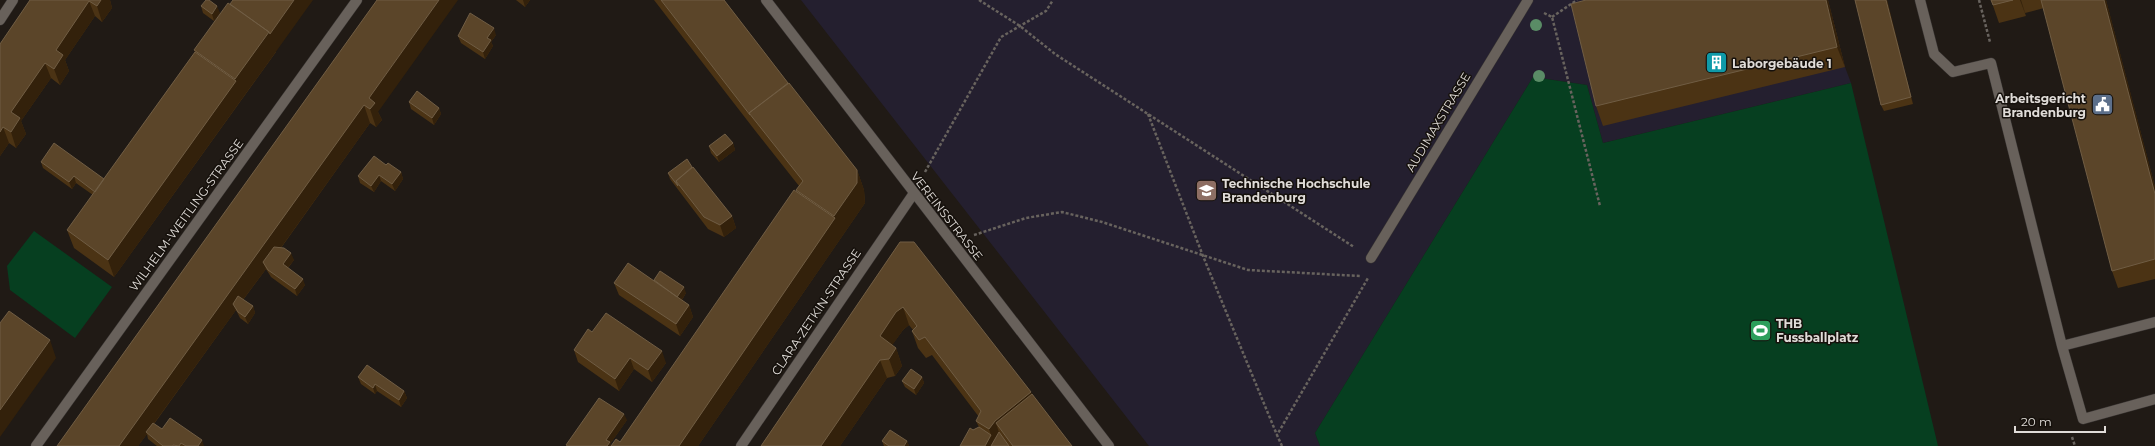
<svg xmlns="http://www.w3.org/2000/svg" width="2155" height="446" viewBox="0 0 2155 446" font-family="Montserrat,sans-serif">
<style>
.education{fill:#241f2f}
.green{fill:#063f20}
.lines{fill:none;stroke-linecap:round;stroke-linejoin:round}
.service-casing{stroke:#383432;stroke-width:11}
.minor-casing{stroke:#383432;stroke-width:11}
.path{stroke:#68635e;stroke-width:2.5;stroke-dasharray:3 2;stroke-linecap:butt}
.service{stroke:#68615b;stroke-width:10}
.minor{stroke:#68615b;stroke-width:10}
.tree{fill:#5a8c66}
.wall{fill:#4b3314}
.shaded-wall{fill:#33210b}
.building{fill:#5b4529;stroke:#705d44}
.labels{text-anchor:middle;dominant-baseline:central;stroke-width:3;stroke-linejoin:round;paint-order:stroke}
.poi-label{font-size:12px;font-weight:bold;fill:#e0dcd8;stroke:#16110c;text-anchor:start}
.street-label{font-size:12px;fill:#e0dcd8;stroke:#16110c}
</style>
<rect width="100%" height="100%" fill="#201a15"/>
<path class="education" d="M801 0H1828L1845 67 1851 83 1603 143 1587 85 1533 77 1315 433 1320 446H1149Z"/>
<path class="green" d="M1533 77 1587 85 1603 143 1851 83 1938 446H1320L1315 433Z
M34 231 112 287 75 338 10 290 7 266Z"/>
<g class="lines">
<defs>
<path id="service" d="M1920 0 1934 54 1953 72 1991 63 2062 346 2083 419 2155 399
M1371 258 1528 0
M2062 346 2155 322"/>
<path id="minor" d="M766 0 1109 446
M0 20 13 0
M36 446 357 0
M741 446 914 193"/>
</defs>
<use href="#service" class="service-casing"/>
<use href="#minor" class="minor-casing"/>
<path class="path" d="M979 0 1020 26 1055 54 1354 247
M1979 0 1990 42
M1544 13 1552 17 1600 206
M1552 17 1577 0
M1148 114 1203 256 1277 435
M925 172 1001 37 1046 11 1053 0
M974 235 1026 218 1062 212 1102 222 1248 270 1360 276
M2072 437 2075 446
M1282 446 1277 435 1368 278"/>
<use href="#service" class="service"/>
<use href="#minor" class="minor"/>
</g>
<g class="tree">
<circle cx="1536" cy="25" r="6"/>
<circle cx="1539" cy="76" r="6"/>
</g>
<path class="wall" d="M30 0H110L112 8 102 22 95 16 65 60 69 71 60 85 51 78 21 121 26 134 16 148 9 143 0 156V44Z
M377 0 378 112 382 120 376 127 370 123 281 248 294 260 288 268 305 285 297 296 271 277 266 269 243 300 253 306 255 313 248 324 240 318 236 310 154 424 162 429 204 446H157L148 439 147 434 138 446H57Z
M516 0H530L525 7Z
M654 0H724L788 83 857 170 864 190 865 203 698 446H567L566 445 627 420 610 444 611 446 620 442 797 192 796 190 799 186 757 133Z
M1828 0 1845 67 1603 126 1596 106Z
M1855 0H1887L1913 104 1884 111 1881 105Z
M1991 0H2106L2155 187V279L2118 288 2112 271 2044 8 2025 13 2026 16 1999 23Z
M201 6 220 13 214 21 203 13Z
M496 35 491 42 493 46 485 59 461 43 458 36Z
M194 50 276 52 114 277 74 248 67 230 93 195 76 183 72 189 43 168 41 162 104 179 195 52Z
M409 102 439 108 441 114 434 125 411 109Z
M733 143 735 150 719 162 711 153 709 146Z
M386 165 401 172 403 179 395 191 381 181 374 192 360 183 358 176Z
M692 167 732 216 736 228 724 237 708 229 670 179 668 173Z
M900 242 1032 394 1072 446H960L973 430 979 427 976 421 979 417 932 355 926 358 918 348 912 331 913 330 909 325 903 330 892 345 896 348 902 366 895 376 887 378 840 446H761Z
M654 280 686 293 682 300 689 305 693 317 680 336 619 295 614 283Z
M592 332 666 363 652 382 634 369 619 391 578 362 574 350Z
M358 377 404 391 407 398 401 407 377 391 375 394 361 384Z
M922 377 924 383 916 395 905 387 902 381Z
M882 441H907L909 446H884Z"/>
<path class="shaded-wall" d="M101 0H110L112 8 102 22 97 6Z
M294 0H313L114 277 108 260 236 81 235 79 269 32Z
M439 0H458L378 112 382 120 376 127 370 109 369 98Z
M523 0H530L525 7Z
M1826 0H1828L1845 67 1837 47Z
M1886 0H1887L1913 104 1911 97Z
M2020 0H2021L2026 16Z
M2104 0H2106L2155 187V194Z
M89 1 95 16 65 60 69 71 60 85 54 69 56 50Z
M217 6 220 13 214 21 212 14Z
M494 28 496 35 491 42 493 46 485 59 483 52 487 38Z
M45 63 51 78 21 121 26 134 16 148 11 132V112Z
M364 105 370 123 267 267 263 262 266 269 236 309 233 304 236 310 147 433 146 432 147 434 138 446H119Z
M439 108 441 114 434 125 432 118Z
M3 127 9 143 0 156V132Z
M733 143 735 150 719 162 717 156Z
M857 170 864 190 865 203 698 446H679L835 218 834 216Z
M401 172 403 179 395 191 392 184Z
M379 175 381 181 374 192 371 186Z
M74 176 76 183 72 189 69 182Z
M732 216 736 228 724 237 720 225Z
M291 253 294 260 285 271 283 264Z
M303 279 305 285 297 296 295 289Z
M684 287 686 293 678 306 676 299Z
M689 305 693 317 680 336 676 324Z
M253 306 255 313 248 324 245 317Z
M903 307 909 325 903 330 886 354 880 336 896 312Z
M50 340 56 358 0 437V410Z
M896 348 902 366 895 376 889 359Z
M662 351 666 363 652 382 648 370Z
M630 358 634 369 619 391 615 379Z
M880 360 887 378 840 446H821Z
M922 377 924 383 916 395 914 389Z
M375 384 377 391 375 394 373 388Z
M404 391 407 398 401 407 399 400Z
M1031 392 1038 410 996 423 1001 439 996 446H985L991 435 989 429 995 421Z
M624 414 627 420 610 444 611 446H607L606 440Z
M202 440 204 446H198Z
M907 441 909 446H904Z"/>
<path class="building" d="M30 0H101L97 6 89 1 56 50 63 55 54 69 45 63 11 112 20 118 11 132 3 127 0 132V44Z
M206 0H209L217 6 212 14 201 6Z
M233 0H294L270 34 269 32 230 4Z
M377 0H439L369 98 375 103 370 109 364 105 119 446H57Z
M661 0H724L788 83 749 113 750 115Z
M1586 0H1826L1837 47 1596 106 1571 4Z
M1855 0H1886L1911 97 1881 105Z
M1991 0H2013L1993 5Z
M2041 0H2104L2155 194V259L2112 271Z
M228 3 269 32 235 79 194 50Z
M470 13 494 28 487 38 491 40 483 52 458 36Z
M195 52 236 81 108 260 67 230Z
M789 83 857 170V183L834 216 796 190 803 181 749 113Z
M417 91 439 108 432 118 409 102Z
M725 134 733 143 717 156 709 146Z
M54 143 104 179 95 192 74 176 69 182 41 162Z
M374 156 386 165 388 163 401 172 392 184 379 175 371 186 358 176Z
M687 159 692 167 676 181 678 186 668 173Z
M693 167 732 216 720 225 704 217 676 181Z
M794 190 835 218 679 446H611L616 439 620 442Z
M900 242H914L1031 392 995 421 989 429 976 421 981 411 925 337 919 340 912 331 917 326 903 307 896 312 880 336 896 348 889 359 880 360 821 446H761Z
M274 247 284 248 291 253 283 264 303 279 295 289 268 270 263 262Z
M628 263 689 305 676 324 614 283Z
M660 271 684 287 677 297 654 280Z
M238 296 253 306 245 317 238 312 233 304Z
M9 311 50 340 0 410V323Z
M606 313 662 351 648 370 630 358 615 379 574 350 588 329 592 332Z
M367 365 404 391 399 400 375 384 373 388 358 377Z
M911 369 922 377 914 389 902 381Z
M1032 394 1072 446H1013L996 423Z
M599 398 624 414 606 440 610 442 607 446H568L566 445Z
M170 418 202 440 198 446H186L181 443 179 446 173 445V446H163L146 432 153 423 162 429Z
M979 427 991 435 985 446H960L970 428 973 430Z
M890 430 907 441 904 446H889L882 441Z
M999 432 1009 446H991Z"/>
<defs>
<symbol id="building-square" viewBox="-11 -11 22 22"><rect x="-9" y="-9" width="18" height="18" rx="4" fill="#0f9aa8" stroke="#16110c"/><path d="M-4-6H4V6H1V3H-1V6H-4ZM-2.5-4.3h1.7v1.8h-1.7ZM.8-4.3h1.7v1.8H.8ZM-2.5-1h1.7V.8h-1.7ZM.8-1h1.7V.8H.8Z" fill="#fff"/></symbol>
<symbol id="civic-square" viewBox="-11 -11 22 22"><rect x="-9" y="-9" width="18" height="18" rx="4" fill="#5c6f8a" stroke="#16110c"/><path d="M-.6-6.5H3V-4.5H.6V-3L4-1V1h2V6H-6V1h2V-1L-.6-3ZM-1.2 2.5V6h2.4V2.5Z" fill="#fff"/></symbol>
<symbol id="university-square" viewBox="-11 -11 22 22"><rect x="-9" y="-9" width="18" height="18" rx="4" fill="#8d6e63" stroke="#16110c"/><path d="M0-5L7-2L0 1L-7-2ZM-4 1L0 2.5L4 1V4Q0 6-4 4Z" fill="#fff"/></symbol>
<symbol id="stadium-square" viewBox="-11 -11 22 22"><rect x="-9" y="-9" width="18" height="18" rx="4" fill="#2e9e5b" stroke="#16110c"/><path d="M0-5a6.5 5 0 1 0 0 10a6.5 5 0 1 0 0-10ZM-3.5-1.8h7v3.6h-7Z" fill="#fff"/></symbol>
</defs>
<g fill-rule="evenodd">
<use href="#building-square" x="1704" y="50" width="25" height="25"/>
<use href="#civic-square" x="2090" y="92" width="25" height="25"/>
<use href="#university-square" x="1194" y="178" width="25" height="25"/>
<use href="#stadium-square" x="1748" y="318" width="25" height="25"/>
</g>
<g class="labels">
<g class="poi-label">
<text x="1732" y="63">Laborgebäude 1</text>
<text x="2086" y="98" text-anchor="end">Arbeitsgericht<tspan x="2086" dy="14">Brandenburg</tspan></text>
<text x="1222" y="183">Technische Hochschule<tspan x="1222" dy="14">Brandenburg</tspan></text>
<text x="1776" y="323">THB<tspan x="1776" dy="14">Fussballplatz</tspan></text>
</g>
<g class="street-label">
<text transform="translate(1438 122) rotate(-59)">AUDIMAXSTRASSE</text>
<text transform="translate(186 215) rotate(-54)">WILHELM-WEITLING-STRASSE</text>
<text transform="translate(947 216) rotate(52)">VEREINSSTRASSE</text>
<text transform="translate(816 312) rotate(-56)">CLARA-ZETKIN-STRASSE</text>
</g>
</g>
<path d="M2015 426v6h90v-6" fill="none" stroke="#e0dcd8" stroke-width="2"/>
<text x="2021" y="426" font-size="12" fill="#e0dcd8" stroke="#16110c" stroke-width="3" paint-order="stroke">20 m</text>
</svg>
